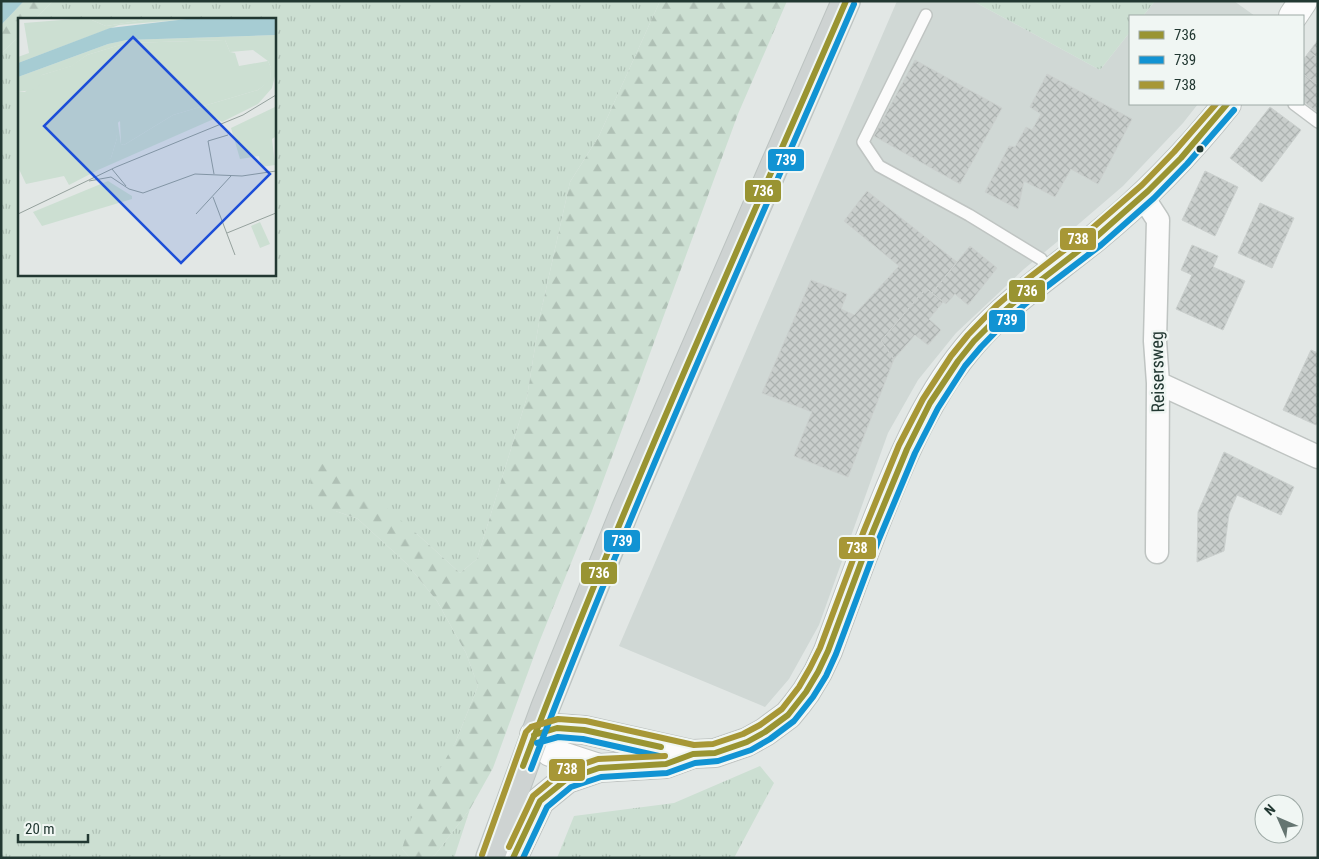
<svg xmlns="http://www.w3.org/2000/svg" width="1319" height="859" viewBox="0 0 1319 859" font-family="'Roboto Condensed',sans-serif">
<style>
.built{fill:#d0d8d5}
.grass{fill:url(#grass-tufts)}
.forest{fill:url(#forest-firs)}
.water{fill:#a6ccd3}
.building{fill:url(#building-cross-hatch);stroke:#cbd0ce}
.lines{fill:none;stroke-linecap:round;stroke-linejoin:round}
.service-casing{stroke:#bfc4c2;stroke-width:14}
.minor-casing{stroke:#bfc4c2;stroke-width:25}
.tertiary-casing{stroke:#bfc4c2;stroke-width:30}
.primary-casing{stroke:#bcc3c1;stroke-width:30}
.service{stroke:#fbfbfb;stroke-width:11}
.minor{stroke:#fbfbfb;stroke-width:22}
.tertiary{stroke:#fbfbfb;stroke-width:28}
.primary{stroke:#ced3d2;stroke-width:28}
.bus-1-casing{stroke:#f0f6f3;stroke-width:10}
.bus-2-casing{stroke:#f0f6f3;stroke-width:10}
.bus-3-casing{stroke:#f0f6f3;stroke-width:10}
.bus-1{stroke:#999432;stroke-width:6}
.bus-2{stroke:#1193d3;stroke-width:6}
.bus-3{stroke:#a79736;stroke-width:6}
.bus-dot{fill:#223832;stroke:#f0f6f3;stroke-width:2}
.labels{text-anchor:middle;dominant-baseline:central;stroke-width:5;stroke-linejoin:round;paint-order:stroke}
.street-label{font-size:18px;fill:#223832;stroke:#f0f6f3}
.inset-road{fill:none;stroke:#95a19d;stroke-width:1}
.view{fill:#1d4ed8;fill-opacity:0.15;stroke:#1d4ed8;stroke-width:2.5}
.inset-edge{fill:none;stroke:#223832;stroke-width:2.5}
.line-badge{stroke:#f0f6f3;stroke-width:2}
.badge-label{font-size:14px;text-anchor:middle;font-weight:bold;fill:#fff}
</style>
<defs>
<pattern id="grass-tufts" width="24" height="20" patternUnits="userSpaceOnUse" patternTransform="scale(1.25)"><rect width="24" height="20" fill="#ccdfd2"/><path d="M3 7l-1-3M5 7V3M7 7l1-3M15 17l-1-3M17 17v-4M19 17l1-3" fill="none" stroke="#afc0b5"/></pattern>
<pattern id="forest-firs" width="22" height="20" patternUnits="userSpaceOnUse" patternTransform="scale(1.25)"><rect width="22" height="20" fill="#ccdfd2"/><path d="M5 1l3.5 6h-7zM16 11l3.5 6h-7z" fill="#afc0b5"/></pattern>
<pattern id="building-cross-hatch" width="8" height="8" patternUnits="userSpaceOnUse" patternTransform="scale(1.25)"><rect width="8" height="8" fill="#c9cecc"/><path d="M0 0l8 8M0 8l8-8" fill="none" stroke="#acb2b0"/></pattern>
</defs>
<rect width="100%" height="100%" fill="#e2e7e5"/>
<path class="built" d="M897 1H973L1100 70 1130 32V104H1198L1183 123 1123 186 1074 228 1024 269 956 333 918 380 888 433 819 625 789 679 765 707 619 646Z
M1155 1H1234L1255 16H1143Z"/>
<path class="grass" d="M53 1H660L599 136 570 182 540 316 527 397 477 559 460 573 417 534 333 510 358 519 407 564 437 601 466 653 478 686 456 741 402 849 410 858H1V54L19 36V274H274V19H35Z
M973 1H1155L1143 16H1130V32L1100 70Z
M760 766 774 783 734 858H557L574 816 674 803Z
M470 809 454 858H429L435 855Z"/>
<path class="forest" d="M24 1H53L35 19H19V36L1 54V25Z
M660 1H787L738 114 592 511 538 645 493 768 470 809 435 855 429 858H410L402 849 411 819 456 741 478 686 466 653 437 601 407 564 358 519 333 510H311L310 461 339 468 417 534 460 573 477 559 527 397 540 316 570 182 599 136Z"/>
<path class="water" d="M1 1H24L1 25Z"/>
<path class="building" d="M1318 40V58L1309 52Z
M1309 52 1318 58V85L1303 74V60Z
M915 60 1002 108 960 184 874 136Z
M1047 74 1132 119 1098 184 1071 169 1055 197 1024 181 1018 209 985 192 1009 146 1015 147 1026 127 1032 130 1041 114 1030 107Z
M1303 74 1318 85V108L1316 111 1303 101Z
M1270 107 1301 130 1262 182 1230 158Z
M1205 171 1238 187 1215 236 1182 220Z
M867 191 957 262 932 293 926 288 881 341 894 359 848 477 794 456 812 412 762 393 811 280 847 294 841 309 854 315 899 266 844 221Z
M1260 203 1294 218 1272 268 1238 253Z
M1192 245 1218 256 1213 267 1245 281 1223 330 1176 309 1192 275 1181 270Z
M970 246 997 268 968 305 955 294 946 304 932 293Z
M926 288 943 302 929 319 941 330 928 345 915 335 894 359 881 341Z
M1311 350 1318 353V422L1316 425 1283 410Z
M1224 452 1294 487 1281 515 1237 495 1229 514 1224 551 1197 562 1198 512Z"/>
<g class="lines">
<defs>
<path id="service" d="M926 15 863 142 879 166 969 215 1041 259 1051 272
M1294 104 1318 122"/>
<path id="minor" d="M1143 197 1158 220 1155 341 1158 383 1157 552
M1158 383 1318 457"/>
<path id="tertiary" d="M1293 16 1303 1
M599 768 550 752 534 735 557 728 584 730 691 754
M513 858 540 801 567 779 599 768 666 764 693 754 715 753 747 742 765 732 788 715 797 704 806 692 818 672 828 651C844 607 860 563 877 520 902 457 929 392 974 341 1009 301 1053 272 1095 238 1143 199 1188 153 1227 104"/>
<path id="primary" d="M490 858 545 708 626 508 846 1"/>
</defs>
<use href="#service" class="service-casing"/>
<use href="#minor" class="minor-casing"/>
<use href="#tertiary" class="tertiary-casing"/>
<use href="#primary" class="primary-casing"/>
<use href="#service" class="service"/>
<use href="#minor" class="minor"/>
<use href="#tertiary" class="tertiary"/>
<use href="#primary" class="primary"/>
<defs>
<path id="bus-1" d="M534 735 557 728 584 730 661 747
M523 766C621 507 736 255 846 1
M513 858 540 801 567 779 599 768 666 764 693 754 715 753 747 742 765 732 788 715 806 692 818 672 828 651 871 536 907 449 930 403 958 361 974 341 1002 313 1032 287 1095 238 1148 191 1181 158 1227 104"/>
<path id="bus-2" d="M537 743 558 737 583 739 659 756
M531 769C629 510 744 258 854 4
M523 858 547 807 571 787 601 777 667 773 695 763 718 761 751 750 770 739 794 721 813 697 826 676 836 654 879 539 915 453 938 408 965 366 981 347 1008 319 1037 294 1101 245 1154 198 1187 164 1234 110"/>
<path id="bus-3" d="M509 847 533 796 563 771 598 759 665 756
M482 855 526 732 531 727 558 719 586 721 694 745 713 744 743 734 760 725 782 709 799 687 810 668 820 648 863 533 899 445 923 399 951 356 968 335 996 306 1026 280 1089 231 1142 185 1174 152 1216 104"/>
</defs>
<use href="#bus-1" class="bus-1-casing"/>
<use href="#bus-2" class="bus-2-casing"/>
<use href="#bus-3" class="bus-3-casing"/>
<use href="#bus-1" class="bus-1"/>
<use href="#bus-2" class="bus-2"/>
<use href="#bus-3" class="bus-3"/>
</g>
<circle class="bus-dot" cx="1200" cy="149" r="4.5"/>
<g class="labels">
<g class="street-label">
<text transform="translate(1157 372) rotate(-91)">Reisersweg</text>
</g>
</g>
<g transform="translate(18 18)">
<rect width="258" height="258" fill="#e2e7e5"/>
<path d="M69 0H138L88 8ZM207 22 212 34 217 35 221 48 250 43 253 50 252 63 240 72 155 97 106 127 103 126 102 103 97 107 99 120 93 140 71 153 80 152 51 167 46 158 8 166 0 149V74H7L24 57 53 48 69 37 109 25ZM257 89V119L254 121 257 147 243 149 241 138 222 141 213 110ZM90 163 114 178V181L24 208 15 194ZM242 204 252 226 242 230 233 208Z" fill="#ccdfd2"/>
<path d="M69 0 88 8 138 0H184L101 7 0 45V39L11 35 6 5ZM257 17V58L254 70 240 86 204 104 198 100 80 152 71 153 69 149 93 140 99 120 94 104 99 99 103 126 106 127 155 97 240 72 252 62 253 50 250 43 235 32 212 34 207 22 109 25 69 37 54 48 24 57 20 71 0 74V59L90 26 109 22Z" fill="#ccdfd2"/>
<path d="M177 0H257V17L109 22 90 26 0 59V45L92 10Z" fill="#a6ccd3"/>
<path class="inset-road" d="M94 151 108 168M196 156 190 123 210 117M71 163 93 159 111 171 125 175 177 156 224 158 258 153M195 179 217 237M0 196 98 149 225 97 258 77M178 196 213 158M209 215 258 195"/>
<path class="view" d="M115 19 252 156 163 245 26 108Z"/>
<rect width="258" height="258" class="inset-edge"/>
</g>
<g class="line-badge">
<rect x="767" y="148" width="38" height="24" rx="5" fill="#1193d3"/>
<rect x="744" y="179" width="38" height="24" rx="5" fill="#999432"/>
<rect x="1059" y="227" width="38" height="24" rx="5" fill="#a79736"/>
<rect x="1008" y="279" width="38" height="24" rx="5" fill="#999432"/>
<rect x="988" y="309" width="38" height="24" rx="5" fill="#1193d3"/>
<rect x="603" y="529" width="38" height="24" rx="5" fill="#1193d3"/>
<rect x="838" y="536" width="39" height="24" rx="5" fill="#a79736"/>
<rect x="580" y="561" width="38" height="24" rx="5" fill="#999432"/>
<rect x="548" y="758" width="38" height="24" rx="5" fill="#a79736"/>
</g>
<g class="badge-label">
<text x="786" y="165">739</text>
<text x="763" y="196">736</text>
<text x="1078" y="244">738</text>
<text x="1027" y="296">736</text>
<text x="1007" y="325">739</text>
<text x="622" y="546">739</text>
<text x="857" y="553">738</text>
<text x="599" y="578">736</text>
<text x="567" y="774">738</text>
</g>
<rect width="1319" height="859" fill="none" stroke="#223832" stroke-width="5"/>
<rect x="1129" y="15" width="175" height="90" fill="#f0f6f3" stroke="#9eaaa6"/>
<rect x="1139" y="31" width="25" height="8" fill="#999432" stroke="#9eaaa6"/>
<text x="1174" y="40" font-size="15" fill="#223832">736</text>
<rect x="1139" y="56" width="25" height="8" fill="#1193d3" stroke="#9eaaa6"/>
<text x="1174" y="65" font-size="15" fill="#223832">739</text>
<rect x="1139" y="81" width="25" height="8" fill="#a79736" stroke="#9eaaa6"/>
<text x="1174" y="90" font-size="15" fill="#223832">738</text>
<g transform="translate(1279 819) rotate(315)"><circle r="24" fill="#f0f6f3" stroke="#9eaaa6"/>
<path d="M0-4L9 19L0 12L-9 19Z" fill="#657571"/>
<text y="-8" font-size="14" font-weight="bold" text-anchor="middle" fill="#223832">N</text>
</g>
<path d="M18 834v8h70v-8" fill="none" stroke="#223832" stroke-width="2.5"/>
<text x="25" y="834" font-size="15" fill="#223832" stroke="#f0f6f3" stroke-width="4" paint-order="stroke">20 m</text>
</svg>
